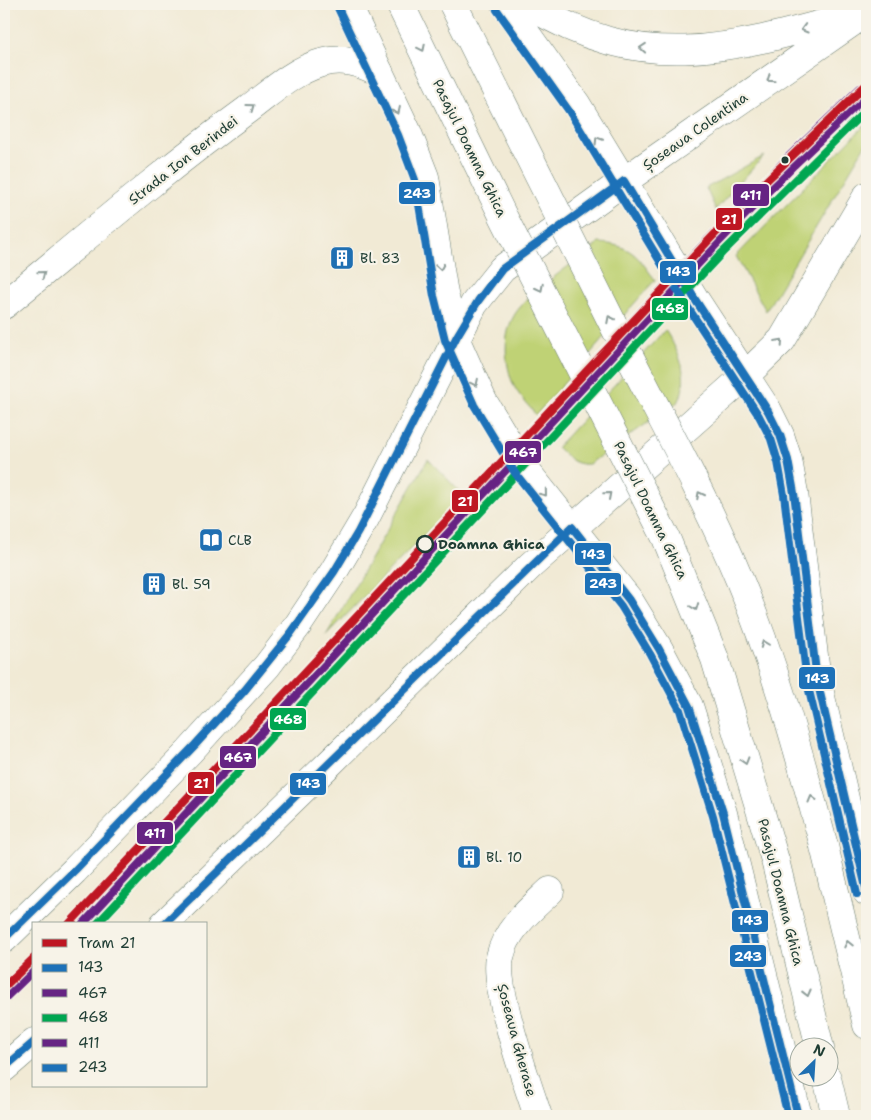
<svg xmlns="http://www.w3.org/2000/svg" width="871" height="1120" viewBox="0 0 871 1120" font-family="'Shantell Sans',sans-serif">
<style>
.green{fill:#bfd275;stroke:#6f8854}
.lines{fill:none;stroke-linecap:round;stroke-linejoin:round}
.minor-casing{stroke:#687a6c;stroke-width:29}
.major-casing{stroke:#687a6c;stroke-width:29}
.minor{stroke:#fff;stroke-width:28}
.major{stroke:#fff;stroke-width:28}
.major-bridge-casing{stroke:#687a6c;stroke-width:29;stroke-linecap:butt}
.major-bridge{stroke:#fff;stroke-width:28}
.bus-1-casing{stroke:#f7f3e8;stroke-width:11}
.bus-2-casing{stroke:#f7f3e8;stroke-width:11}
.bus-3-casing{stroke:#f7f3e8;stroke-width:11}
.bus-4-casing{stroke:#f7f3e8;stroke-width:11}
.bus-5-casing{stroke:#f7f3e8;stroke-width:11}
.bus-1{stroke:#1d71b8;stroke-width:8}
.bus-2{stroke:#662483;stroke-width:8}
.bus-3{stroke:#00a651;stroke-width:8}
.bus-4{stroke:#662483;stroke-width:8}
.bus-5{stroke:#1d71b8;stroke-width:8}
.tram-1-casing{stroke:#f7f3e8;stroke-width:11}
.tram-1{stroke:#be1622;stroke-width:8}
.oneway{stroke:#8f9e9a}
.bus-dot{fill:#1f3d34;stroke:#f7f3e8;stroke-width:2}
.stop-dot{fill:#f7f3e8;stroke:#1f3d34;stroke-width:2.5}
.labels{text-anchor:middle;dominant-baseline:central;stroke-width:4.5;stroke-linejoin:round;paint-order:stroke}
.street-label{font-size:14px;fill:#1f3d34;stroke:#f7f3e8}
.poi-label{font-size:14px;fill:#1f3d34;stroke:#f7f3e8;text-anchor:start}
.stop-label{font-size:14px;font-weight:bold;fill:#1f3d34;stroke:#f7f3e8;text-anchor:start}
.line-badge{stroke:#f7f3e8;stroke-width:2}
.badge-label{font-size:14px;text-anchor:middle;font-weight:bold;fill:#fff}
</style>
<rect width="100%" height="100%" fill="#f7f3e8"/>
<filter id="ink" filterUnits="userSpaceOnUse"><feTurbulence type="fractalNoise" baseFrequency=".02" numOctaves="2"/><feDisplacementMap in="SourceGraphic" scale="10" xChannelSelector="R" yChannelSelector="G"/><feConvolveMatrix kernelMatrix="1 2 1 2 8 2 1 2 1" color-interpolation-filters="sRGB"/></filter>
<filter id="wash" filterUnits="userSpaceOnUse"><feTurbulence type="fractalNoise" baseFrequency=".0096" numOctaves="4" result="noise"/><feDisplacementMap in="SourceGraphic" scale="20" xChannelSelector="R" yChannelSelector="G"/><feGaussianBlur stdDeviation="1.12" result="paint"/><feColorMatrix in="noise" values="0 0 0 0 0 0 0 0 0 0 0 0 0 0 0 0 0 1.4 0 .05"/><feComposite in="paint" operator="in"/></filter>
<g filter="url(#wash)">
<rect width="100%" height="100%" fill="#f1ead5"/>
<path class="green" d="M867 123V142L766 311 736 256Z
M764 156 716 209V210L706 188Z
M599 243C631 245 638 256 655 280L536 415C529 406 518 395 513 384 505 363 502 335 515 314 528 293 578 260 599 243Z
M665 330C679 352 690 375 679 401L589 464C574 466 567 456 557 447Z
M428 459 463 495 326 636Z"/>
</g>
<g filter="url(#ink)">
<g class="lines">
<defs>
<path id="minor" d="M4 305C84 239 163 171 247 110 270 93 293 71 321 63 342 57 360 63 379 72
M538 1116C527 1083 493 988 500 957 506 929 531 909 550 891"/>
<path id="major" d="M347 4 407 131 425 177 444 294 455 338 483 401 523 467 629 600 659 649 689 706 723 813 798 1116
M505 4 577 105 696 301 768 411 780 435 788 460 794 493 817 680 867 892
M528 4C639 75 729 50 847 17
M824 846 867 1025
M775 860 820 1048
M164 924 331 762 530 566 745 376 782 340 867 196
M4 939 74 871 189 752 267 666 298 625 334 571 366 517 474 304 502 269 624 181 867 12
M4 1068 34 1042
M827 1078 836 1116"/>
</defs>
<use href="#minor" class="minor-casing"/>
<use href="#major" class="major-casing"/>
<use href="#minor" class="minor"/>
<use href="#major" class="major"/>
<defs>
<path id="major-bridge" d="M400 4 504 218 666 538 715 659 775 860
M453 4C507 112 560 220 615 328 657 411 704 494 740 581 776 667 800 757 824 846"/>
</defs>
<use href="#major-bridge" class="major-bridge-casing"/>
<use href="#major-bridge" class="major-bridge"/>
<defs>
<path id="bus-1" d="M164 924 572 527 629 600 659 649 689 706 723 813 798 1116
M4 939 75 870 195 745 245 690 291 633 334 572 358 532 457 336 478 301 502 269 624 181 696 301 768 411 780 435 788 460 794 493 817 680 867 892
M4 1068 34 1042"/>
<path id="bus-2" d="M83 924 715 246 794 165 867 95
M4 999 34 970"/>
<path id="bus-3" d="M97 924 722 253 867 109"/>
<path id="bus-4" d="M76 917 708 239 787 158 860 88"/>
<path id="bus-5" d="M338 8 398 135 415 180 434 296 445 340 474 405 515 473 621 606 650 654 680 710 713 816 788 1116
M497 10 569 111 687 306 759 416 771 439 778 462 784 495 807 682 857 894"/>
</defs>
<use href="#bus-1" class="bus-1-casing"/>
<use href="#bus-2" class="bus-2-casing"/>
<use href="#bus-3" class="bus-3-casing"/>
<use href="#bus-4" class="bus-4-casing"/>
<use href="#bus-5" class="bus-5-casing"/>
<use href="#bus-1" class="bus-1"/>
<use href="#bus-2" class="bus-2"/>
<use href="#bus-3" class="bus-3"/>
<use href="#bus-4" class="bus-4"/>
<use href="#bus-5" class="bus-5"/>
<defs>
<path id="tram-1" d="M69 924 711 238 766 181 867 84
M4 987 34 958"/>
</defs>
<use href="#tram-1" class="tram-1-casing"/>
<use href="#tram-1" class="tram-1"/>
</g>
<defs><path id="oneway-chevron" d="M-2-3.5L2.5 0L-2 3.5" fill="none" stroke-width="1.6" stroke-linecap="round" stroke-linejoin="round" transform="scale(1.25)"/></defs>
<g class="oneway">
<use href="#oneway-chevron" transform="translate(804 29) rotate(164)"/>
<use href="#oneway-chevron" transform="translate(422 48) rotate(64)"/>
<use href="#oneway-chevron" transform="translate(643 48) rotate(-175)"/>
<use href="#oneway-chevron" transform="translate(770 79) rotate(145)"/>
<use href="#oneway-chevron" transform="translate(251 107) rotate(-36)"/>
<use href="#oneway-chevron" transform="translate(397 111) rotate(65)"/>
<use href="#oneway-chevron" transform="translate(598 140) rotate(-122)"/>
<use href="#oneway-chevron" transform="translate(440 267) rotate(81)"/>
<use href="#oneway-chevron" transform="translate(42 274) rotate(-39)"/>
<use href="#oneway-chevron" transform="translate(540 288) rotate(63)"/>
<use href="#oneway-chevron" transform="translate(610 319) rotate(-117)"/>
<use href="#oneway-chevron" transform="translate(780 342) rotate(-49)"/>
<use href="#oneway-chevron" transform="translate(475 383) rotate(64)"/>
<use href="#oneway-chevron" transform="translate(544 493) rotate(51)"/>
<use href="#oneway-chevron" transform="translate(608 495) rotate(-41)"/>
<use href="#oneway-chevron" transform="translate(700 495) rotate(-117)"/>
<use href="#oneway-chevron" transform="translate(695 607) rotate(69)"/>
<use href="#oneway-chevron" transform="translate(764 644) rotate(-111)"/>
<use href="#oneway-chevron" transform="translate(745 761) rotate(73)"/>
<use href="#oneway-chevron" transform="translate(812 799) rotate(-105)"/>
<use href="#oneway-chevron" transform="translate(848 944) rotate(-103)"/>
<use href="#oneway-chevron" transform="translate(807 993) rotate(76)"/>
</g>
</g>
<defs>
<symbol id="building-square" viewBox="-11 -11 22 22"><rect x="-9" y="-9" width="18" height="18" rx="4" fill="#1f6fb2" stroke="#f7f3e8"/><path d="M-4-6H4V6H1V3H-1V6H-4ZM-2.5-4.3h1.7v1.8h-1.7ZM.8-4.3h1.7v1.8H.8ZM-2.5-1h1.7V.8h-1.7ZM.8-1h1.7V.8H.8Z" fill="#fff"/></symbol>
<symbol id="library-square" viewBox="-11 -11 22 22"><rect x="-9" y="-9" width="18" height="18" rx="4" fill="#1f6fb2" stroke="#f7f3e8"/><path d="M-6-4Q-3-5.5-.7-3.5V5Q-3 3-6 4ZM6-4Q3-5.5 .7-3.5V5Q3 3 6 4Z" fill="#fff"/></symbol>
</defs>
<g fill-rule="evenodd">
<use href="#building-square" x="328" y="244" width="28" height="28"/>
<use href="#library-square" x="197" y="526" width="28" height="28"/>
<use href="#building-square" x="140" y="570" width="28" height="28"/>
<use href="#building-square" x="455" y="843" width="28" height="28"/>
</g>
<circle class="bus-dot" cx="785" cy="160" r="4.5"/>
<circle class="stop-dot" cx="425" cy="544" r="8"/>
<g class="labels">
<g class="street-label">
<text transform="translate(695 131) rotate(-35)">Șoseaua Colentina</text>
<text transform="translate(470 148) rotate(64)">Pasajul Doamna Ghica</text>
<text transform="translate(183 160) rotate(-38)">Strada Ion Berindei</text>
<text transform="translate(651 510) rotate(64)">Pasajul Doamna Ghica</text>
<text transform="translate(781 892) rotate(76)">Pasajul Doamna Ghica</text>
<text transform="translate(517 1040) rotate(75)">Șoseaua Gherase</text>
</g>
<g class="poi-label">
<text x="360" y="258">Bl. 83</text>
<text x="228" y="540">CLB</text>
<text x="172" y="584">Bl. 59</text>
<text x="486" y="857">Bl. 10</text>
</g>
<g class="stop-label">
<text x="438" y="544">Doamna Ghica</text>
</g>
</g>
<g class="line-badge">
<rect x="398" y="181" width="38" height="24" rx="5" fill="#1d71b8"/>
<rect x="732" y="183" width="38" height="24" rx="5" fill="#662483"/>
<rect x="715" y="207" width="28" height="24" rx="5" fill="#be1622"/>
<rect x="659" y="260" width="38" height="24" rx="5" fill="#1d71b8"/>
<rect x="651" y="297" width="38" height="24" rx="5" fill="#00a651"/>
<rect x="504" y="440" width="38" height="24" rx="5" fill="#662483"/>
<rect x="451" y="489" width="28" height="24" rx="5" fill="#be1622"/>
<rect x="574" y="542" width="38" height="24" rx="5" fill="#1d71b8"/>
<rect x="584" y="572" width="38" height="24" rx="5" fill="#1d71b8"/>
<rect x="798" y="666" width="38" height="24" rx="5" fill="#1d71b8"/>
<rect x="269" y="707" width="38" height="24" rx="5" fill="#00a651"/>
<rect x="219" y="745" width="38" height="24" rx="5" fill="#662483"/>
<rect x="187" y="771" width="28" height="24" rx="5" fill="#be1622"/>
<rect x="289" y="772" width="38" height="24" rx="5" fill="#1d71b8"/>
<rect x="136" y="821" width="38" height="24" rx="5" fill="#662483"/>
<rect x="731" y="909" width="38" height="24" rx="5" fill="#1d71b8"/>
<rect x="729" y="944" width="38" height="24" rx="5" fill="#1d71b8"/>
</g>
<g class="badge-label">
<text x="417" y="198">243</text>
<text x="751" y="200">411</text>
<text x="729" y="224">21</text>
<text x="678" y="276">143</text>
<text x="670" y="313">468</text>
<text x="523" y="457">467</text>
<text x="465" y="506">21</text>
<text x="593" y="559">143</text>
<text x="603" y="588">243</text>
<text x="817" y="683">143</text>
<text x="288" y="724">468</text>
<text x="238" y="762">467</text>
<text x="201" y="788">21</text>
<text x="308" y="788">143</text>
<text x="155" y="838">411</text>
<text x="750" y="925">143</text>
<text x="748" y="961">243</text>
</g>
<rect width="871" height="1120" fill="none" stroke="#f7f3e8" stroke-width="20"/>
<rect x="32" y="922" width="175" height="165" fill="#f7f3e8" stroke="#a1aaa0"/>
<rect x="42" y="939" width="25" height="8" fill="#be1622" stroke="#a1aaa0"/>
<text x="78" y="948" font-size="15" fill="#1f3d34">Tram 21</text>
<rect x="42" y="964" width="25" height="8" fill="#1d71b8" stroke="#a1aaa0"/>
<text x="78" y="972" font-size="15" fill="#1f3d34">143</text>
<rect x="42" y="989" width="25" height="8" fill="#662483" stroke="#a1aaa0"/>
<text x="78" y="998" font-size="15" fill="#1f3d34">467</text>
<rect x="42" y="1014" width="25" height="8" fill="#00a651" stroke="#a1aaa0"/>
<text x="78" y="1022" font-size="15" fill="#1f3d34">468</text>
<rect x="42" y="1039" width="25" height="8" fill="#662483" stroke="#a1aaa0"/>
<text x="78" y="1048" font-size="15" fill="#1f3d34">411</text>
<rect x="42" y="1064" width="25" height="8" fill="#1d71b8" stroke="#a1aaa0"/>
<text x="78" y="1072" font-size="15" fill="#1f3d34">243</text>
<g transform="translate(814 1062) rotate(25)"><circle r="24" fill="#f7f3e8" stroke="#a1aaa0"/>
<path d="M0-4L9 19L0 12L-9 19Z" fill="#1f6fb2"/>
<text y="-8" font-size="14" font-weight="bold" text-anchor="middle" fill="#1f3d34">N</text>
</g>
</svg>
